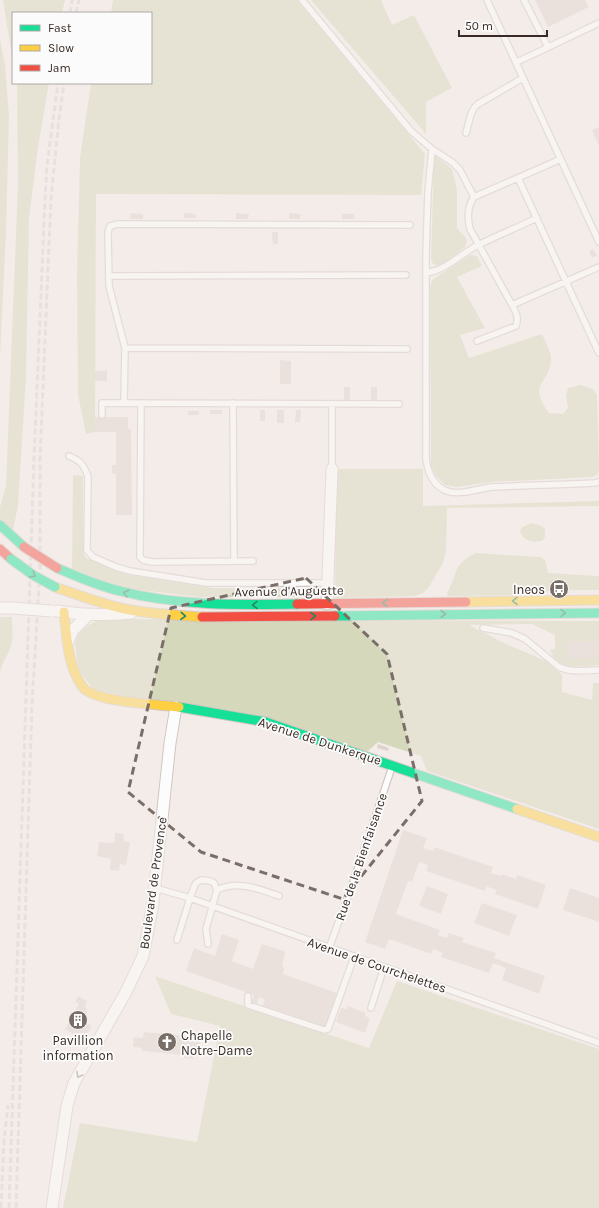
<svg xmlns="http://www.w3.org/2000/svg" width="599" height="1208" viewBox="0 0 599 1208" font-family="Karla,sans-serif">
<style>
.green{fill:#d5d8bb}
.building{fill:#ddd3cf}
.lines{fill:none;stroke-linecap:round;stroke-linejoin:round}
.lane-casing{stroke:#d1c7c2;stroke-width:8}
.street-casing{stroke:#d1c7c2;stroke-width:13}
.fast-casing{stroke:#d1c7c2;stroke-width:11}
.slow-casing{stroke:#d1c7c2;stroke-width:11}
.jam-casing{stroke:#d1c7c2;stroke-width:11}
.lane{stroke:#fdfcfc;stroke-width:5.5}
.street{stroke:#fdfcfc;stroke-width:11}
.fast{stroke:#16e098;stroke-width:9}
.slow{stroke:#ffcf43;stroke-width:9}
.jam{stroke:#f24e42;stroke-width:9}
.rail{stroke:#d5d2d1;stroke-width:3;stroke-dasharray:6 3;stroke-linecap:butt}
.street-bridge-casing{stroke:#d1c7c2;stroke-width:13;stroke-linecap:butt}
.fast-bridge-casing{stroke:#d1c7c2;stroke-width:11;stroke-linecap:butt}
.jam-bridge-casing{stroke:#d1c7c2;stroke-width:11;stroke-linecap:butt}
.street-bridge{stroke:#fdfcfc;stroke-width:11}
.fast-bridge{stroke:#16e098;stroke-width:9}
.jam-bridge{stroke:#f24e42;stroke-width:9}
.oneway{stroke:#27855e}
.oneway2{stroke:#9a9390}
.marked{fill:none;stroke:#7a6e69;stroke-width:3;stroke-dasharray:8 5;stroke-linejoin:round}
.labels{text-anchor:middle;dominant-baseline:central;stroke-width:3.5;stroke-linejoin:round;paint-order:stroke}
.poi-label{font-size:13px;fill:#382a24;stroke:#fbfbfb;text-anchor:end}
.street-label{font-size:13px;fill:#382a24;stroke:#fbfbfb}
</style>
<rect width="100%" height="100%" fill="#f4ece9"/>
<path class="green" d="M3 0H65L62 13H13V62Z
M113 0H297L425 154 421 195 96 194 95 432 86 434 78 395 77 273 80 158 91 83H151V13H111Z
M311 0H381L392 25 414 15 452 88 426 102V134Z
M0 39 5 66 9 116 6 233 0 358Z
M17 83H49L38 147 29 218 26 377 18 506 13 530 0 519V507L6 486 18 182Z
M436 156 452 169 457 190V228C461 234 465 235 467 241L465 247 443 264 437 265 433 264 431 259 434 157Z
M470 255 477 256 482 266 457 277 485 328 460 335 469 358 542 334C545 341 551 351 551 358 551 385 526 381 549 413L563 414 568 408 566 395 568 388 580 385 593 389 597 395 599 468 598 474 593 477 492 482 457 487 445 485 436 476 431 465 430 287 432 280Z
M336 469H423V506L599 501V506L447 508 446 552 443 563 429 587 423 593 415 596 335 598Z
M73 475 83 476V552L86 558 129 575 213 588 308 589 309 597H200L122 588 72 570Z
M532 523 542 526 545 529V537L543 540C534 544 523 541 520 531L522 527Z
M476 553 540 557 545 560 548 573 599 576V590H549L543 595 448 596 447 593C459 573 451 565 476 553Z
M0 617H12C12 627 14 639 10 649 5 660 1 664 0 676Z
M108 619 599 621V665C581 666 557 672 550 650L555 649V635L532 624 469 625 506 644 546 661 562 675V692L592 700 593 683H599V829L427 771 421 756 378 742 368 751 93 689 78 669 75 643 79 633 88 625 97 621Z
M155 976 369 1048 397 981 599 1049V1208H63L80 1123 197 1142 220 1026 171 1014Z"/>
<path class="building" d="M535 0H585L589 7 548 27Z
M599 127V146L592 130Z
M131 213 143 214V219H130Z
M184 213 196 214V218H184Z
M236 213 249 214 248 219H236Z
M289 213 301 214 300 219H289Z
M342 214H354V219H342Z
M272 232H278V244H273Z
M593 249 597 255 592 258 589 251Z
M280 360 291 361V384H280Z
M107 370V381H95V371Z
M344 387H350V400H344Z
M371 387H377V400H371Z
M210 410H222V414H210Z
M260 410H265V421H260Z
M277 410H284V423H277Z
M296 410H301L300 422H295Z
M188 411H199V415H188Z
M95 417H128V429H131L132 515H116V474L112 473V465H116V432H95Z
M599 641V658H568V642Z
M378 744 389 748 388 751 377 748Z
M403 830 427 838 423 848 433 851 434 847 493 867 491 873 501 876V874L516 879 517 875 546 885 538 909 495 894 496 890 486 886 485 891 426 871 428 865 419 862 412 882 408 881 396 914 440 930 438 935 447 938 449 933 464 938 462 942 496 953 494 958 545 976 539 994 502 980 506 968 493 963 489 973 441 957 443 953 433 949 431 954 389 939 385 949 365 942Z
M115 833 124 834 123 841 130 842 126 865 120 864 119 871 110 870 111 859 97 856 99 842 114 843Z
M427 886 448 894 441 914 419 906Z
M570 888 599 898V922L563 910Z
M482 903 517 915 509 936 474 923Z
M222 934 239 940 232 961 253 969 262 944 284 951 285 954 282 965 284 969 283 974 337 993 325 1028 262 1007 265 999 259 997 257 1004 251 1003 254 995 186 971 194 948 215 956Z
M78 996 87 1001 85 1006 87 1010 86 1016 88 1018 86 1022 92 1026 82 1042 77 1039 76 1041 71 1038 73 1034 65 1029 79 1004 75 1002Z
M348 1006 366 1013 365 1016 370 1018 365 1033 336 1022 341 1008 347 1009Z
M144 1032 186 1036V1032L195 1033V1036L201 1037 199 1056H194L193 1059 184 1058V1055L142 1051V1048L133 1047 134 1037 143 1038Z"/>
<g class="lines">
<defs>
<path id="lane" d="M302 0 411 131 432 149 452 162 460 170 474 197
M487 0 599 242
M524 0 548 47
M517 62 599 23
M466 133 471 114 474 108 478 104 523 78
M432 149 428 192 426 254V459C428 473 433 486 447 491 459 496 480 488 493 487 526 485 560 485 594 483L599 482
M561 159 474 197C467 207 467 217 470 229L512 305 599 267
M518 178 599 353
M426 273C447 270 461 253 480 244 499 235 518 227 537 218
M109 276 406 275
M477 341 516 326C519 318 516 312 512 305
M125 348 407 349
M124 403 125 348 109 286 108 232 110 226 118 224 410 225
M141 403 140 557 143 560 152 562 253 561
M233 403 234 561
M102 415V403L399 404
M69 456C81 461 83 464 88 476L87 550 93 557 116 567 130 571 206 583H328
M332 469V404
M483 628 512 633 525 639 559 667C571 673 585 670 599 670
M155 888 190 898 599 1043
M177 940 190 898 194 887 196 883 201 880 210 881 214 883 217 890
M208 944 206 929 217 890C237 880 259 889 279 896
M329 948 350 891 392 767
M248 996V1005L324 1030 328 1029 354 957
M371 1008 384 967"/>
<path id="street" d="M327 604 332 469
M0 608H12
M57 611C83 615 105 616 131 613
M68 641 73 630 88 615
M52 1208 67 1106 74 1083 126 992 143 956 153 904 170 743 176 707"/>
<path id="fast" d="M0 525 24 547
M57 568C78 577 98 586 120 591 178 606 238 605 297 604
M335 616 599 613
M179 707 266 722 517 809"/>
<path id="slow" d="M55 587C78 595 101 604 125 609 150 614 176 615 202 617
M466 602 599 600
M64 612C67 636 67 665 82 686 93 703 158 704 179 707
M517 809 599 837"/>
<path id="jam" d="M0 549 11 559
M297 604 466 602
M202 617 335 616"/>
</defs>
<use href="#lane" class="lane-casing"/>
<use href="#street" class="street-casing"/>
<use href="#fast" class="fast-casing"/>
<use href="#slow" class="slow-casing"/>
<use href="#jam" class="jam-casing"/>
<use href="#lane" class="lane"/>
<use href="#street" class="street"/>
<use href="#fast" class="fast"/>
<use href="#slow" class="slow"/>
<use href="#jam" class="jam"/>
<path class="rail" d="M70 13 72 0
M76 13 79 0
M1 1208 4 1141 8 1105
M9 1208 34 458 45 199 47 165 58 83
M16 1208 32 703 40 571V459L51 198 59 119 64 83"/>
<defs>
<path id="street-bridge" d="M12 608 52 611"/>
<path id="fast-bridge" d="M11 559 33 575 55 587"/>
<path id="jam-bridge" d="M24 547 57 568"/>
</defs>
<use href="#street-bridge" class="street-bridge-casing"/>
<use href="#fast-bridge" class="fast-bridge-casing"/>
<use href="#jam-bridge" class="jam-bridge-casing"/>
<use href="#street-bridge" class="street-bridge"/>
<use href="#fast-bridge" class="fast-bridge"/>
<use href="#jam-bridge" class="jam-bridge"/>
</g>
<defs><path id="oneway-chevron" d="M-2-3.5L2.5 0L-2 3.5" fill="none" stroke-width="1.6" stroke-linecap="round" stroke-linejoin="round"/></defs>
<g class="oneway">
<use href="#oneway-chevron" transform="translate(33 575) rotate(32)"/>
<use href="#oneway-chevron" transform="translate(126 593) rotate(-166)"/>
<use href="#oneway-chevron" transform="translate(515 601) rotate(179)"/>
<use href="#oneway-chevron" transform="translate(385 603) rotate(179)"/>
<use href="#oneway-chevron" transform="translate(255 605) rotate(179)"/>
<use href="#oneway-chevron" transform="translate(563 613) rotate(-1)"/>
<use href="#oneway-chevron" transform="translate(443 614)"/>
<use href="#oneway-chevron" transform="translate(183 616) rotate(4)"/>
<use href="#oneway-chevron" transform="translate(313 616) rotate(-1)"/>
</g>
<use class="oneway2" href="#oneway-chevron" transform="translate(79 1075) rotate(119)"/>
<path d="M0 0H599V1208H0ZM306 578 387 654 422 801 343 899 201 852 128 792 171 608Z" fill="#f4ece9" fill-opacity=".55" fill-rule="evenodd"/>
<path class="marked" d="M306 578 387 654 422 801 343 899 201 852 128 792 171 608Z"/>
<defs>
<symbol id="bus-disc" viewBox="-11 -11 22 22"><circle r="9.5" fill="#7a6e69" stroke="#fbfbfb"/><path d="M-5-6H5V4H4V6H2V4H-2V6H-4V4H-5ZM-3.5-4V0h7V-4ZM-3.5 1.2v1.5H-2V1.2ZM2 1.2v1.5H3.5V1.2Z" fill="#fff"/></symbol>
<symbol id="building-disc" viewBox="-11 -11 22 22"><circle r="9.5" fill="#7a6e69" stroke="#fbfbfb"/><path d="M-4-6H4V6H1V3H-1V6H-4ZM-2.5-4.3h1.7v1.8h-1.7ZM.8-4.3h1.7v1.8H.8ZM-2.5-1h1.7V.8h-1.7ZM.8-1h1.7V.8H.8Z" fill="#fff"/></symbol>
<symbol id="church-disc" viewBox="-11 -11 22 22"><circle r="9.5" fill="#7a6e69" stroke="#fbfbfb"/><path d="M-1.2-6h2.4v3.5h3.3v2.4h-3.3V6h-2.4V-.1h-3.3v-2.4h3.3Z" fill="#fff"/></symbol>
</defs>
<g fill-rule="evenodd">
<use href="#bus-disc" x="548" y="578" width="22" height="22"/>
<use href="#building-disc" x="67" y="1009" width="22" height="22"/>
<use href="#church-disc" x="156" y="1031" width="22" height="22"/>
</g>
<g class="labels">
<g class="poi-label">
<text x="545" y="589">Ineos</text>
<text x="181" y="1035" text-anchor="start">Chapelle<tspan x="181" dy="15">Notre-Dame</tspan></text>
<text x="78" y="1040" text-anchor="middle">Pavillion<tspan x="78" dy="15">information</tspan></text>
</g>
<g class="street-label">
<text transform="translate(289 591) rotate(-1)">Avenue d'Auguette</text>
<text transform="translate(320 741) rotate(18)">Avenue de Dunkerque</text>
<text transform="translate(361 857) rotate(-71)">Rue de la Bienfaisance</text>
<text transform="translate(153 883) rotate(-82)">Boulevard de Provence</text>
<text transform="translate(377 965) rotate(19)">Avenue de Courchelettes</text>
</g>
</g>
<rect x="12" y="12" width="140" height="72" fill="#fbfbfb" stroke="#ada7a5"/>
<rect x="20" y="25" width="20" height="6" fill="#16e098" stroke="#ada7a5"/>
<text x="48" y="32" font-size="12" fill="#382a24">Fast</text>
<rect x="20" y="45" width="20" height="6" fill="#ffcf43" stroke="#ada7a5"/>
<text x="48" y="52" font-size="12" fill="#382a24">Slow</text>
<rect x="20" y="65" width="20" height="6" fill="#f24e42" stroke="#ada7a5"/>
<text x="48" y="72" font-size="12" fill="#382a24">Jam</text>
<path d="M459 30v6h88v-6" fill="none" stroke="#382a24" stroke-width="2"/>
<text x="465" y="30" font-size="12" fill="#382a24" stroke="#fbfbfb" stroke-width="3" paint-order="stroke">50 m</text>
</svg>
